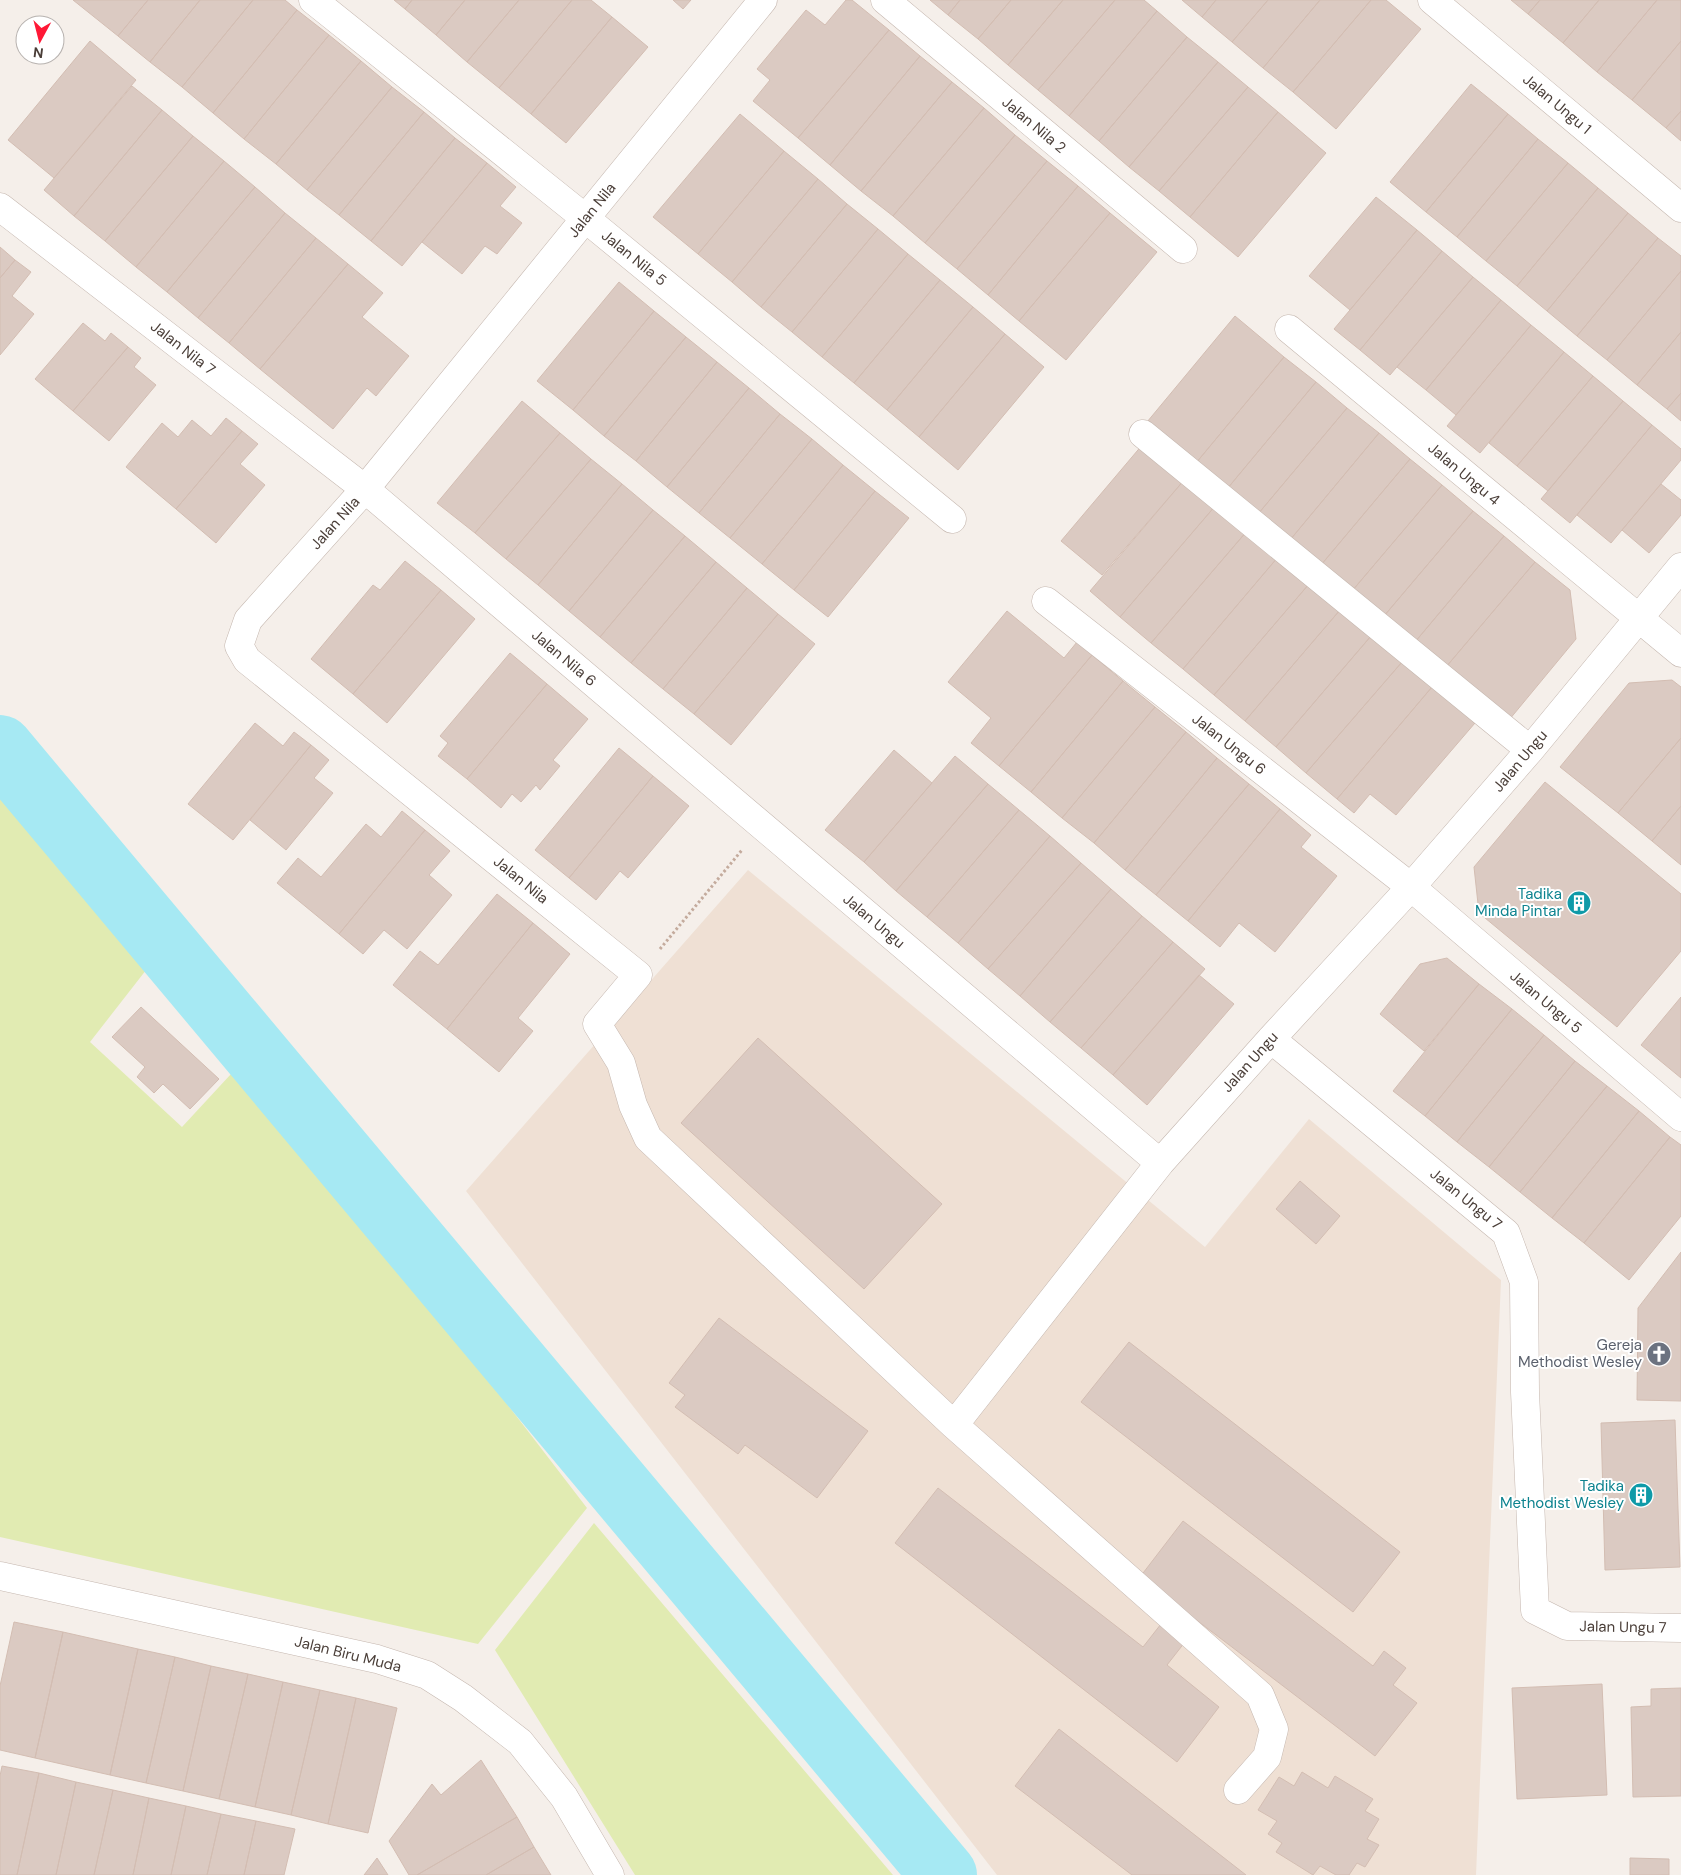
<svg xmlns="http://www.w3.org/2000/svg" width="1681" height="1875" viewBox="0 0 1681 1875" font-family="'DM Sans',sans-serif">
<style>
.education{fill:#efe0d4}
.green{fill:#e1ebb2}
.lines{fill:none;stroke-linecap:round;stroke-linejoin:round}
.river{stroke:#a6e9f3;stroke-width:66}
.building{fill:#dbcac2;stroke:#d3bdb2}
.minor-casing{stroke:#c5b7af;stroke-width:29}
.path{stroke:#c4ab9d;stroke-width:3;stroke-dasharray:2.5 2.5;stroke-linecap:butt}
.minor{stroke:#fff;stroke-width:28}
.labels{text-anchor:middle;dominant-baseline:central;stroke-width:4;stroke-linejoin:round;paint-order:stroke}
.street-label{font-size:15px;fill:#4a3e38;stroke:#fff}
.culture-label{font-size:15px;fill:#0d838f;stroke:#fff;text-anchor:end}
.worship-label{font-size:15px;fill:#5b616d;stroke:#fff;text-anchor:end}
</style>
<rect width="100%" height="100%" fill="#f5efea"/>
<path class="education" d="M748 870 1205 1247 1309 1119 1501 1280 1476 1875H997L466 1191Z"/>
<path class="green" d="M0 784 150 965 90 1042 182 1127 243 1061 587 1508 478 1644 0 1537Z
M594 1523 893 1875H635L495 1650Z"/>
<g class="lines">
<path class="river" d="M0 748 944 1875"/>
</g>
<path class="building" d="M73 0H148L118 36Z
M148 0H200L150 62 118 36Z
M200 0H253L182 87 150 62Z
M253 0H285L297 10 213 113 182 87Z
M394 0H412L405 9Z
M412 0H465L436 35 405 9Z
M465 0H519L467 62 436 35Z
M519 0H572L499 88 467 62Z
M572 0H591L612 17 531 114 499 88Z
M673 0H691L683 9Z
M846 0H852L889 30 798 138 753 101 770 80 757 69 806 10 825 25Z
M930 0H960L948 15Z
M960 0H1011L978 39 948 15Z
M1011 0H1063L1008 65 978 39Z
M1063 0H1115L1038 90 1008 65Z
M1115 0H1144L1157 11 1069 116 1038 90Z
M1182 0H1216L1202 17Z
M1216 0H1268L1232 42 1202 17Z
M1268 0H1320L1263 68 1232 42Z
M1320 0H1371L1293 92 1263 68Z
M1371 0H1386L1421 29 1336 129 1293 92Z
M1511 0H1540L1528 14Z
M1540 0H1599L1563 43 1528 14Z
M1599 0H1657L1597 72 1563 43Z
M1657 0H1681V41L1632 100 1597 72Z
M297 10 329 35 244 139 213 113Z
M1157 11 1187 37 1099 141 1069 116Z
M612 17 648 47 566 143 531 114Z
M889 30 920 56 830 165 798 138Z
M329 35 361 61 276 164 244 139Z
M1187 37 1218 62 1129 167 1099 141Z
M90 41 136 80 54 178 8 140Z
M1681 41V111L1666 128 1632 100Z
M920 56 952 82 861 191 830 165Z
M361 61 392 87 307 190 276 164Z
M1218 62 1248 87 1159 191 1129 167Z
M952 82 984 108 893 216 861 191Z
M1471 84 1508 114 1426 212 1390 182Z
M132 86 162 110 74 216 44 190Z
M392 87 424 112 339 215 307 190Z
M1248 87 1278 112 1190 217 1159 191Z
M984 108 1015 135 925 243 893 216Z
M162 110 193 136 105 241 74 216Z
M1681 111V141L1666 128Z
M424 112 455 138 371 241 339 215Z
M1278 112 1326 153 1238 257 1190 217Z
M740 114 784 151 698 254 653 217Z
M1508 114 1538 139 1457 237 1426 212Z
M1015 135 1047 161 957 269 925 243Z
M193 136 224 161 136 267 105 241Z
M455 138 487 163 402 266 371 241Z
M1538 139 1568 163 1486 261 1457 237Z
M784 151 818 179 732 282 698 254Z
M224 161 255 187 167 292 136 267Z
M1047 161 1078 186 988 295 957 269Z
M487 163 516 187 500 206 522 223 497 254 485 246 462 274 422 242Z
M1568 163 1598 188 1517 286 1486 261Z
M818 179 847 204 761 307 732 282Z
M1078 186 1110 213 1019 321 988 295Z
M255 187 285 213 198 318 167 292Z
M1598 188 1628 213 1547 311 1517 286Z
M1376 197 1417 230 1350 310 1309 276Z
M847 204 878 229 792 332 761 307Z
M285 213 316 238 229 343 198 318Z
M1110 213 1157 252 1066 360 1019 321Z
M1628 213 1658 238 1577 336 1547 311Z
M878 229 908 254 822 357 792 332Z
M1417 230 1442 251 1360 350 1334 329Z
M316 238 348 264 260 369 229 343Z
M1658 238 1681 256V271L1607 360 1577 336Z
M0 247 15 260 0 278Z
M1442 251 1473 277 1390 375 1360 350Z
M908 254 940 280 854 383 822 357Z
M15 260 31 272 12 296 34 314 0 355V278Z
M348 264 383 293 362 317 409 356 376 396 367 388 333 429 260 369Z
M1681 271V332L1637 385 1607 360Z
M1473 277 1501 300 1426 390 1397 367Z
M940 280 973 307 887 410 854 383Z
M619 282 654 311 573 410 537 381Z
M1501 300 1531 325 1456 415 1426 390Z
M973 307 1005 334 919 437 887 410Z
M654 311 686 337 604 436 573 410Z
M1235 316 1284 357 1196 463 1147 422Z
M83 323 105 341 111 333 128 347 73 411 35 379Z
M1531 325 1564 352 1480 453 1447 426Z
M1681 332V393L1667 409 1637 385Z
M1005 334 1044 367 958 470 919 437Z
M686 337 717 362 636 461 604 436Z
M128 347 141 358 134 367 156 385 109 441 73 411Z
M1564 352 1593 376 1517 466 1489 443Z
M1284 357 1316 382 1227 489 1196 463Z
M717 362 749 388 667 487 636 461Z
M1593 376 1623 401 1548 491 1517 466Z
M1316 382 1347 408 1258 514 1227 489Z
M749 388 780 414 699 513 667 487Z
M1681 393V421L1667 409Z
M522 401 560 433 475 533 437 503Z
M1623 401 1652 425 1570 523 1541 499Z
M1347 408 1379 433 1290 540 1258 514Z
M780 414 812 439 730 538 699 513Z
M226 418 242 431 176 509 126 467 162 423 178 437 192 420 211 436Z
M1652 425 1681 449V460L1611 543 1577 515Z
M242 431 258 444 240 464 265 485 216 543 176 509Z
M560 433 591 459 506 559 475 533Z
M1379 433 1410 459 1321 565 1290 540Z
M812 439 843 465 762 564 730 538Z
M1143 444 1185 479 1102 575 1061 541Z
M591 459 622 484 538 585 506 559Z
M1410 459 1442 485 1352 591 1321 565Z
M843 465 875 491 794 590 762 564Z
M1185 479 1216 505 1120 617 1090 591Z
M622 484 653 510 569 611 538 585Z
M1661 484 1681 500V515L1649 553 1622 530Z
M1442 485 1473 511 1384 616 1352 591Z
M875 491 909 518 828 617 794 590Z
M1216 505 1247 531 1151 643 1120 617Z
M653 510 685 536 600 637 569 611Z
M1473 511 1504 536 1415 642 1384 616Z
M1247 531 1278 557 1183 669 1151 643Z
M685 536 716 562 631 663 600 637Z
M1504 536 1535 562 1446 667 1415 642Z
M1278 557 1309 584 1214 695 1183 669Z
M405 561 441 590 353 694 311 659 373 585 380 590Z
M716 562 747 588 663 689 631 663Z
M1535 562 1570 590 1576 639 1509 720 1446 667Z
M1309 584 1340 610 1245 721 1214 695Z
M747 588 778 614 694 714 663 689Z
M441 590 475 619 387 723 353 694Z
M1340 610 1371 636 1276 747 1245 721Z
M1007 611 1064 658 1077 642 1092 655 999 766 971 743 991 718 948 682Z
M778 614 815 644 731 745 694 714Z
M1371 636 1402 662 1306 773 1276 747Z
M510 653 547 684 467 779 438 756 448 743 440 736Z
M1092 655 1123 681 1031 792 999 766Z
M1402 662 1432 687 1337 799 1306 773Z
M1672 680 1681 687V738L1618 813 1560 767 1629 683Z
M1123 681 1155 707 1062 818 1031 792Z
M547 684 588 719 553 760 560 766 540 790 536 785 521 802 512 794 501 808 467 779Z
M1432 687 1475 723 1396 815 1370 794 1354 813 1337 799Z
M1155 707 1186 732 1094 843 1062 818Z
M255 723 283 746 294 732 311 745 233 840 188 804Z
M1186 732 1217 758 1125 870 1094 843Z
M1681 738V806L1652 841 1618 813Z
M311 745 329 760 314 778 333 793 286 850 250 820Z
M619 748 653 776 569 878 535 850Z
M894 750 932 783 864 862 825 830Z
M955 756 988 784 896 891 864 862Z
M1217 758 1249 784 1156 895 1125 870Z
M653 776 689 806 628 878 620 871 596 900 569 878Z
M1545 782 1681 894V951L1617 1027 1479 913 1474 867Z
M988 784 1019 810 927 917 896 891Z
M1249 784 1280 809 1188 921 1156 895Z
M1681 806V865L1652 841Z
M1280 809 1311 835 1301 847 1337 876 1275 952 1239 923 1220 947 1188 921Z
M1019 810 1050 836 958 943 927 917Z
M402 811 425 830 339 934 277 883 298 858 321 877 366 824 381 837Z
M425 830 450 851 429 875 452 895 407 949 384 930 363 954 339 934Z
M1050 836 1081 863 988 969 958 943Z
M1081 863 1111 889 1020 996 988 969Z
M1111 889 1142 916 1050 1022 1020 996Z
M497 894 533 923 447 1029 393 985 420 951 438 965Z
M1142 916 1173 942 1081 1048 1050 1022Z
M533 923 570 954 518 1018 533 1031 499 1072 447 1029Z
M1173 942 1205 969 1113 1075 1081 1048Z
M1447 958 1479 984 1424 1051 1380 1014 1420 964Z
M1199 975 1234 1004 1147 1105 1113 1075Z
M1479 984 1512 1009 1425 1116 1393 1091Z
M1681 997V1078L1641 1045Z
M141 1007 219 1079 190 1109 163 1084 154 1093 137 1077 145 1067 112 1037Z
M1512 1009 1544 1035 1457 1142 1425 1116Z
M1544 1035 1575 1061 1489 1167 1457 1142Z
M758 1038 942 1204 864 1289 681 1123Z
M1575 1061 1607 1086 1520 1192 1489 1167Z
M1607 1086 1639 1111 1552 1218 1520 1192Z
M1639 1111 1670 1137 1584 1243 1552 1218Z
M1670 1137 1681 1145V1216L1629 1280 1584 1243Z
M1300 1181 1340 1216 1316 1244 1276 1209Z
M1681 1252V1401L1637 1400 1638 1308Z
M719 1318 868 1431 817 1498 745 1445 738 1454 675 1407 685 1395 669 1383Z
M1129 1342 1400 1552 1353 1612 1081 1402Z
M1675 1420 1680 1567 1605 1570 1601 1423Z
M938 1488 1143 1647 1161 1624 1185 1642 1167 1665 1219 1707 1177 1762 895 1543Z
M1183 1521 1373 1666 1384 1651 1406 1668 1393 1685 1417 1703 1375 1756 1140 1577Z
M14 1622 63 1632 35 1758 0 1750V1686Z
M63 1632 138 1649 110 1775 35 1758Z
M138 1649 175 1657 146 1783 110 1775Z
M175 1657 211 1666 183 1791 146 1783Z
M211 1666 248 1674 219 1799 183 1791Z
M248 1674 283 1682 255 1807 219 1799Z
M283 1682 320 1690 291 1815 255 1807Z
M1602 1684 1607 1795 1517 1799 1512 1688Z
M1681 1688V1796L1633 1797 1631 1707 1651 1706V1689Z
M320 1690 356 1698 328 1824 291 1815Z
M356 1698 397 1708 368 1833 328 1824Z
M1059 1729 1246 1875H1132L1015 1786Z
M481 1760 517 1817 417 1875H409L389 1841 432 1784 441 1795Z
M2 1766 39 1773 17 1875H0V1776Z
M1302 1772 1328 1788 1335 1776 1373 1799 1365 1811 1379 1819 1367 1839 1379 1845 1365 1867 1357 1863 1349 1875H1336L1320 1866 1313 1875 1276 1852 1282 1843 1268 1834 1277 1821 1258 1810 1279 1777 1294 1786Z
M39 1773 76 1782 56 1875H17Z
M76 1782 113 1790 94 1875H56Z
M113 1790 149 1798 133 1875H94Z
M149 1798 186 1806 171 1875H133Z
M186 1806 221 1814 207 1875H171Z
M221 1814 256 1821 244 1875H207Z
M517 1817 534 1847 486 1875H417Z
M256 1821 295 1829 284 1875H244Z
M534 1847 551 1875H486Z
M377 1858 388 1875H364Z
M1630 1858 1669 1859V1875H1630Z"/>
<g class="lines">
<defs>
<path id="minor" d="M313 0 585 218 952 519
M763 0 365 489 248 620 239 646 247 660 638 975 597 1024 621 1063 633 1105 648 1138 954 1425 1160 1163 1271 1039 1411 887 1530 750 1681 567
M885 0 1183 249
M1432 0 1681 208
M0 207 365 489 1160 1163
M1289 329 1681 653
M1143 434 1530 750
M1046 601 1411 887 1681 1117
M1271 1039 1506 1233 1524 1282 1525 1392 1535 1610 1567 1626 1681 1628
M954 1425 1260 1695 1274 1729 1267 1757 1238 1790
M0 1576 377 1659 427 1675 463 1698 520 1742 564 1797 610 1875"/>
</defs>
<use href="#minor" class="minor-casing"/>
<path class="path" d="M660 949 742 850"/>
<use href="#minor" class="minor"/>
</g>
<defs>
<symbol id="building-disc" viewBox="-11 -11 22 22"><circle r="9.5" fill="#0f9aa8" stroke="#fff"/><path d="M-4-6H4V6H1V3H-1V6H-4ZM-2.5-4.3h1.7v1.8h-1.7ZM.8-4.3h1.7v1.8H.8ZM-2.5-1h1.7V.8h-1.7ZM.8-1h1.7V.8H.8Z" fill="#fff"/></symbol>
<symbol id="church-disc" viewBox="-11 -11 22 22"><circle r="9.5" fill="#6b7280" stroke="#fff"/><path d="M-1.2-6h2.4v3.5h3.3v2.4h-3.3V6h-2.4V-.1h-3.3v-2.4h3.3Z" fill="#fff"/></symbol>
</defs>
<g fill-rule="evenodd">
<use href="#building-disc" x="1565" y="889" width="28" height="28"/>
<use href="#church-disc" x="1645" y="1340" width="28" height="28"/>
<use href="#building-disc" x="1627" y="1481" width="28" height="28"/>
</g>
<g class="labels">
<g class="street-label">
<text transform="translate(1557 104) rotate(40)">Jalan Ungu 1</text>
<text transform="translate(1034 125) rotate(40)">Jalan Nila 2</text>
<text transform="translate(592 210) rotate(-51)">Jalan Nila</text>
<text transform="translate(634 258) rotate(39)">Jalan Nila 5</text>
<text transform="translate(183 348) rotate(38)">Jalan Nila 7</text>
<text transform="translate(1464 474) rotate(40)">Jalan Ungu 4</text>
<text transform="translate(335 523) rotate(-48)">Jalan Nila</text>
<text transform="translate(564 658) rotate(40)">Jalan Nila 6</text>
<text transform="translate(1229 744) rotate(38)">Jalan Ungu 6</text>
<text transform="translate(1520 761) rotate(-50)">Jalan Ungu</text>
<text transform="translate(521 880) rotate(39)">Jalan Nila</text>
<text transform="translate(874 921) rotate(40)">Jalan Ungu</text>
<text transform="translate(1546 1002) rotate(40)">Jalan Ungu 5</text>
<text transform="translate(1250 1062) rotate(-48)">Jalan Ungu</text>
<text transform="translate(1466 1199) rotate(39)">Jalan Ungu 7</text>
<text transform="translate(1623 1627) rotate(1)">Jalan Ungu 7</text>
<text transform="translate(348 1654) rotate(14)">Jalan Biru Muda</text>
</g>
<g class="culture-label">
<text x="1562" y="894">Tadika<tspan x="1562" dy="17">Minda Pintar</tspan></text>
<text x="1624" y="1486">Tadika<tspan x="1624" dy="17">Methodist Wesley</tspan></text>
</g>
<g class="worship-label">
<text x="1642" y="1345">Gereja<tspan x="1642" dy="17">Methodist Wesley</tspan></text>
</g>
</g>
<g transform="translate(40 40) rotate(187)"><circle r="24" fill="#ffffff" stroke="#b7b2af"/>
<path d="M0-4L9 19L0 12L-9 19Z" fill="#ff1836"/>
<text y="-8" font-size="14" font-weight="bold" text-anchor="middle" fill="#4a3e38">N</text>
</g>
</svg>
